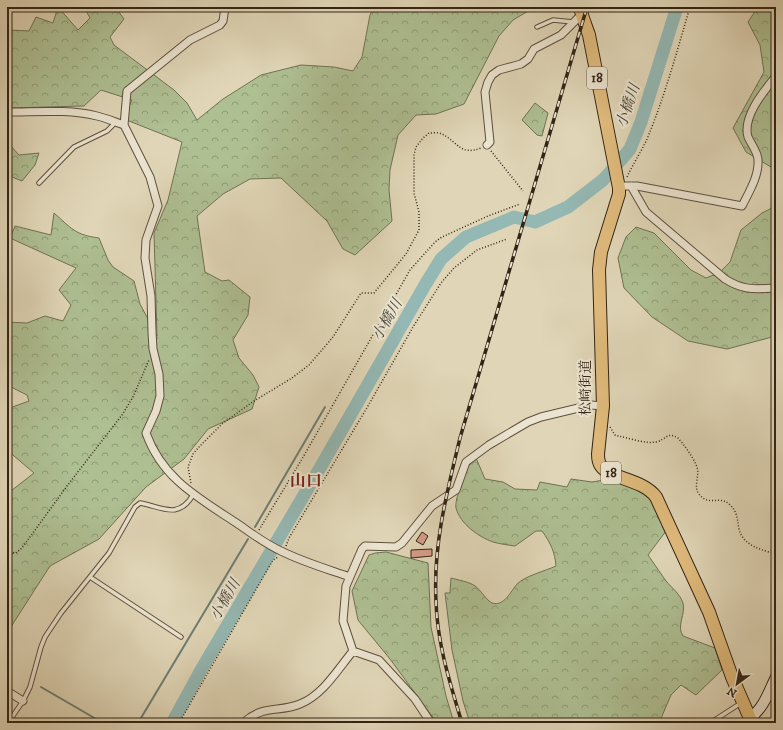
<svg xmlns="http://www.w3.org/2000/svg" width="783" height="730" viewBox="0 0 783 730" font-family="'IM FELL DW Pica','Noto Serif JP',serif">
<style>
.forest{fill:url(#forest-crowns);stroke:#707254}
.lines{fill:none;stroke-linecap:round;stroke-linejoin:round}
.stream{stroke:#6d7d74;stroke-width:2}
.river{stroke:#94b8b3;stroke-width:13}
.building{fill:#d79c8c;stroke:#332415}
.lane-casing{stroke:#5e503e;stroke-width:5.5}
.street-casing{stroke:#5e503e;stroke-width:9}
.secondary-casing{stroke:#332415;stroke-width:12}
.primary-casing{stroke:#332415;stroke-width:14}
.path{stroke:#332415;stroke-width:1.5;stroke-dasharray:1 2;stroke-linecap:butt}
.lane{stroke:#ebe4d0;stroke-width:3.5}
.street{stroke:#ebe4d0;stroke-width:7}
.secondary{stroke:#ebe4d0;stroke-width:10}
.primary{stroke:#e0bb7c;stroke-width:12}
.rail-casing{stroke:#332415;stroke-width:3.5}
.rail{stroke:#ebe4d0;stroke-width:2;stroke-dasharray:6;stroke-linecap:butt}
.labels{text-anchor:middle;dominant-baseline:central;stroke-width:4;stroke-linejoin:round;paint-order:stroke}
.shield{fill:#ebe4d0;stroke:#6a5e4d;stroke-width:1}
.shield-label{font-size:13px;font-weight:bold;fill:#332415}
.street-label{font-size:14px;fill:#332415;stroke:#ebe4d0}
.water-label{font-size:15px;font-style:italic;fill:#4b493c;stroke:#ebe4d0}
.quarter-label{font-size:16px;font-weight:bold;fill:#7a1f14;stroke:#ebe4d0}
</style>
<defs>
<pattern id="forest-crowns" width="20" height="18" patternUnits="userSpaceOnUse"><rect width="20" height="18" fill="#aebf92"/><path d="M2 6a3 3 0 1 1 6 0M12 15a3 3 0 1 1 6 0" fill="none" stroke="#8e9b76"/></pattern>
</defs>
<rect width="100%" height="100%" fill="#e0d6b7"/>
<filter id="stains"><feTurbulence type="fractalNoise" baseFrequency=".005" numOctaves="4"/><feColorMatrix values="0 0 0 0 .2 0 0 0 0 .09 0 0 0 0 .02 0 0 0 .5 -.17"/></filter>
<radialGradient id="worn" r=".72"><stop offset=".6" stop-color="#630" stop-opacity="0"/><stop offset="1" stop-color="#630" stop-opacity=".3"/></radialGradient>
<path class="forest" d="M58 7 78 30 90 18 84 7H115L124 19 110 37 114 45 174 90 187 103 197 120 223 99 261 75 301 65 334 67 353 71 362 57 370 15 374 7H530V10L513 20 499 36 464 104 436 114 416 115 398 135 390 170 389 190 392 221 355 255 343 249 327 221 281 178 250 179 223 194 197 216 205 272 222 281 229 280 250 297 248 315 233 340 239 358 253 375 259 387 252 409 208 429 184 459 146 487 99 539 50 566 7 633V494L34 473 7 450V409L29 401 27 395 7 385V322L27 323 45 316 63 321 71 305 59 290 76 268 10 238 15 226 51 235 54 213C71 228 75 235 99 238L108 260 113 267 134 281 140 304 157 336 154 233 168 200 182 142 129 121 125 115 132 100 101 90 84 106 7 108V27L9 30 29 31 36 17 53 23Z
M758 7H776V170L746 152 733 128 764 72 760 45 748 22Z
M535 103 548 113 542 136 537 135 522 120Z
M7 143H8L19 155 39 153 35 165 22 181 7 175Z
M776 206V336L727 349 688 341 652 317 624 288 618 258 626 237 636 227 654 233 691 270 706 278 719 273 730 262 741 230 762 213Z
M476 458 485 479 503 482 515 489 537 490 540 482 567 487 571 479 592 482 610 479 618 480 646 494 653 504 666 531 648 555C654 564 660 572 666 581 672 588 680 594 683 603 686 614 676 626 683 636L715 648 722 670 696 695 681 685 671 695 659 723H470L463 701 452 650 445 593H450L451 578C458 580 470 582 475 586 480 589 487 601 492 603 504 607 511 591 517 584 525 576 545 571 556 566 555 552 550 542 542 531H536L515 546C508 545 500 544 493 542 479 537 460 524 456 508 455 503 458 495 459 490 462 475 465 469 476 458Z
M386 552 428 563 431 627 446 696 454 723H437L390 659 358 620 352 591 369 555 375 553Z"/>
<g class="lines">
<path class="stream" d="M255 527 325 407
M41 687 103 723
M138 723 248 539"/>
<path class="river" d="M172 723 201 670 320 468 425 285 441 259 466 237 514 217 535 222 568 207 603 180 620 161 630 149 641 122 677 7"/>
</g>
<path class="building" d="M422 532 428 536 423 545 416 541Z
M432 549V556L411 558V550Z"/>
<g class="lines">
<defs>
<path id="lane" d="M537 27 553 20 573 22
M39 183 74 147 107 131 115 123
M90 577 181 637
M8 723 23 701 30 687 41 647 45 637 61 613 109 553 135 507 140 503C162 507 178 520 193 495
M710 723 741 703"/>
<path id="street" d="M225 7 223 21 220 25 190 40 127 91 124 125 150 177 158 206 146 240 145 258 151 296 152 332 153 349 159 374 160 396 156 411 146 433C162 478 197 497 235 522 250 532 265 544 281 551 303 562 327 569 350 577
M7 112C37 112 68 109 97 116 106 118 115 122 124 125
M487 145 490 142 485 92 488 82 492 75 499 70 521 64 528 59 534 49 561 35 581 15
M631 186 646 212 725 279C744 291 755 289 776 288
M619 188 622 186H637L742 206C749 192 759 176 758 160 758 152 751 144 748 137 742 117 764 91 776 76
M353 651 343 621 346 586 362 549 365 546 396 547 402 543 432 506 456 490 466 462 489 445 528 422 541 417 591 405 603 406
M353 651 379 660 415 699 431 723
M7 691 23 701
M243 723C264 704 278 713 300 704 323 695 338 669 353 651"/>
<path id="secondary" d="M750 718C764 708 769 691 776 677"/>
<path id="primary" d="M580 7C582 17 586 26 589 35L619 188V194L601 252 599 270 603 406 598 454C598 458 598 462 601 466 610 479 643 479 656 497L709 612 732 677 752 723"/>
</defs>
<use href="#lane" class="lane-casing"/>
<use href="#street" class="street-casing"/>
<use href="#secondary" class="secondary-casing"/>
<use href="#primary" class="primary-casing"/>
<path class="path" d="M491 151 523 191
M627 177C633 164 641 152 647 139 665 96 677 51 690 7
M610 427 615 435 618 436C630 438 644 444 656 442 666 440 667 431 678 438 685 446 693 457 697 467 700 475 693 487 699 494 709 507 719 495 729 504 738 512 737 519 739 529 743 546 762 550 776 554
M191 483 188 467 193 454 199 447 222 424 254 401 292 378 309 365 333 337 361 293H374L406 254 419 230V212L414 193V155L416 147 423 138 429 133C433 133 438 132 442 134 458 142 460 156 481 148
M259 530 302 459 410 270 435 242 442 237 488 216 520 204
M286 546 289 538 368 406 413 327 441 283 454 268 477 250 507 239
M7 553H16L22 548 67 486 122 415 133 397 149 360
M179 723 273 560 278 557"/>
<use href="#lane" class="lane"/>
<use href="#street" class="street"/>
<use href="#secondary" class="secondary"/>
<use href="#primary" class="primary"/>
<defs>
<path id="rail" d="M462 723C450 683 437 643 436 601 433 545 447 492 460 438L587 7"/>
</defs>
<use href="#rail" class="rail-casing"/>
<use href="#rail" class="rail"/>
</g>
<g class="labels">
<g class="shield">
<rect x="587" y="67" width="20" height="22" rx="3"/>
<rect x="601" y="462" width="20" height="22" rx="3"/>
</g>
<g class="shield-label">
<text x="597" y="78">18</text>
<text x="611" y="473">18</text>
</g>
<g class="street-label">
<text transform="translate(586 388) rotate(-90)">松崎街道</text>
</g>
<g class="water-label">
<text transform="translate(628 106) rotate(-71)">小橋川</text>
<text transform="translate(387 320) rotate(-60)">小橋川</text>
<text transform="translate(225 600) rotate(-60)">小橋川</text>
</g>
<g class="quarter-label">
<text x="306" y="481">山口</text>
</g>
</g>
<rect width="783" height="730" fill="none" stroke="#e0d6b7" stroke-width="24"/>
<rect x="8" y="8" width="767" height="714" fill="none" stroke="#332415" stroke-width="2"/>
<rect x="12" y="12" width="759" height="706" fill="none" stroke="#332415"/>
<g transform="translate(737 684) rotate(212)" stroke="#ebe4d0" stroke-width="3" paint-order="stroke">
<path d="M0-3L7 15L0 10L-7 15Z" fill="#332415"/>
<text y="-6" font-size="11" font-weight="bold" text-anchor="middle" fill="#332415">N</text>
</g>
<rect width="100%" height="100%" filter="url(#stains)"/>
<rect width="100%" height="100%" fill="url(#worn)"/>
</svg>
